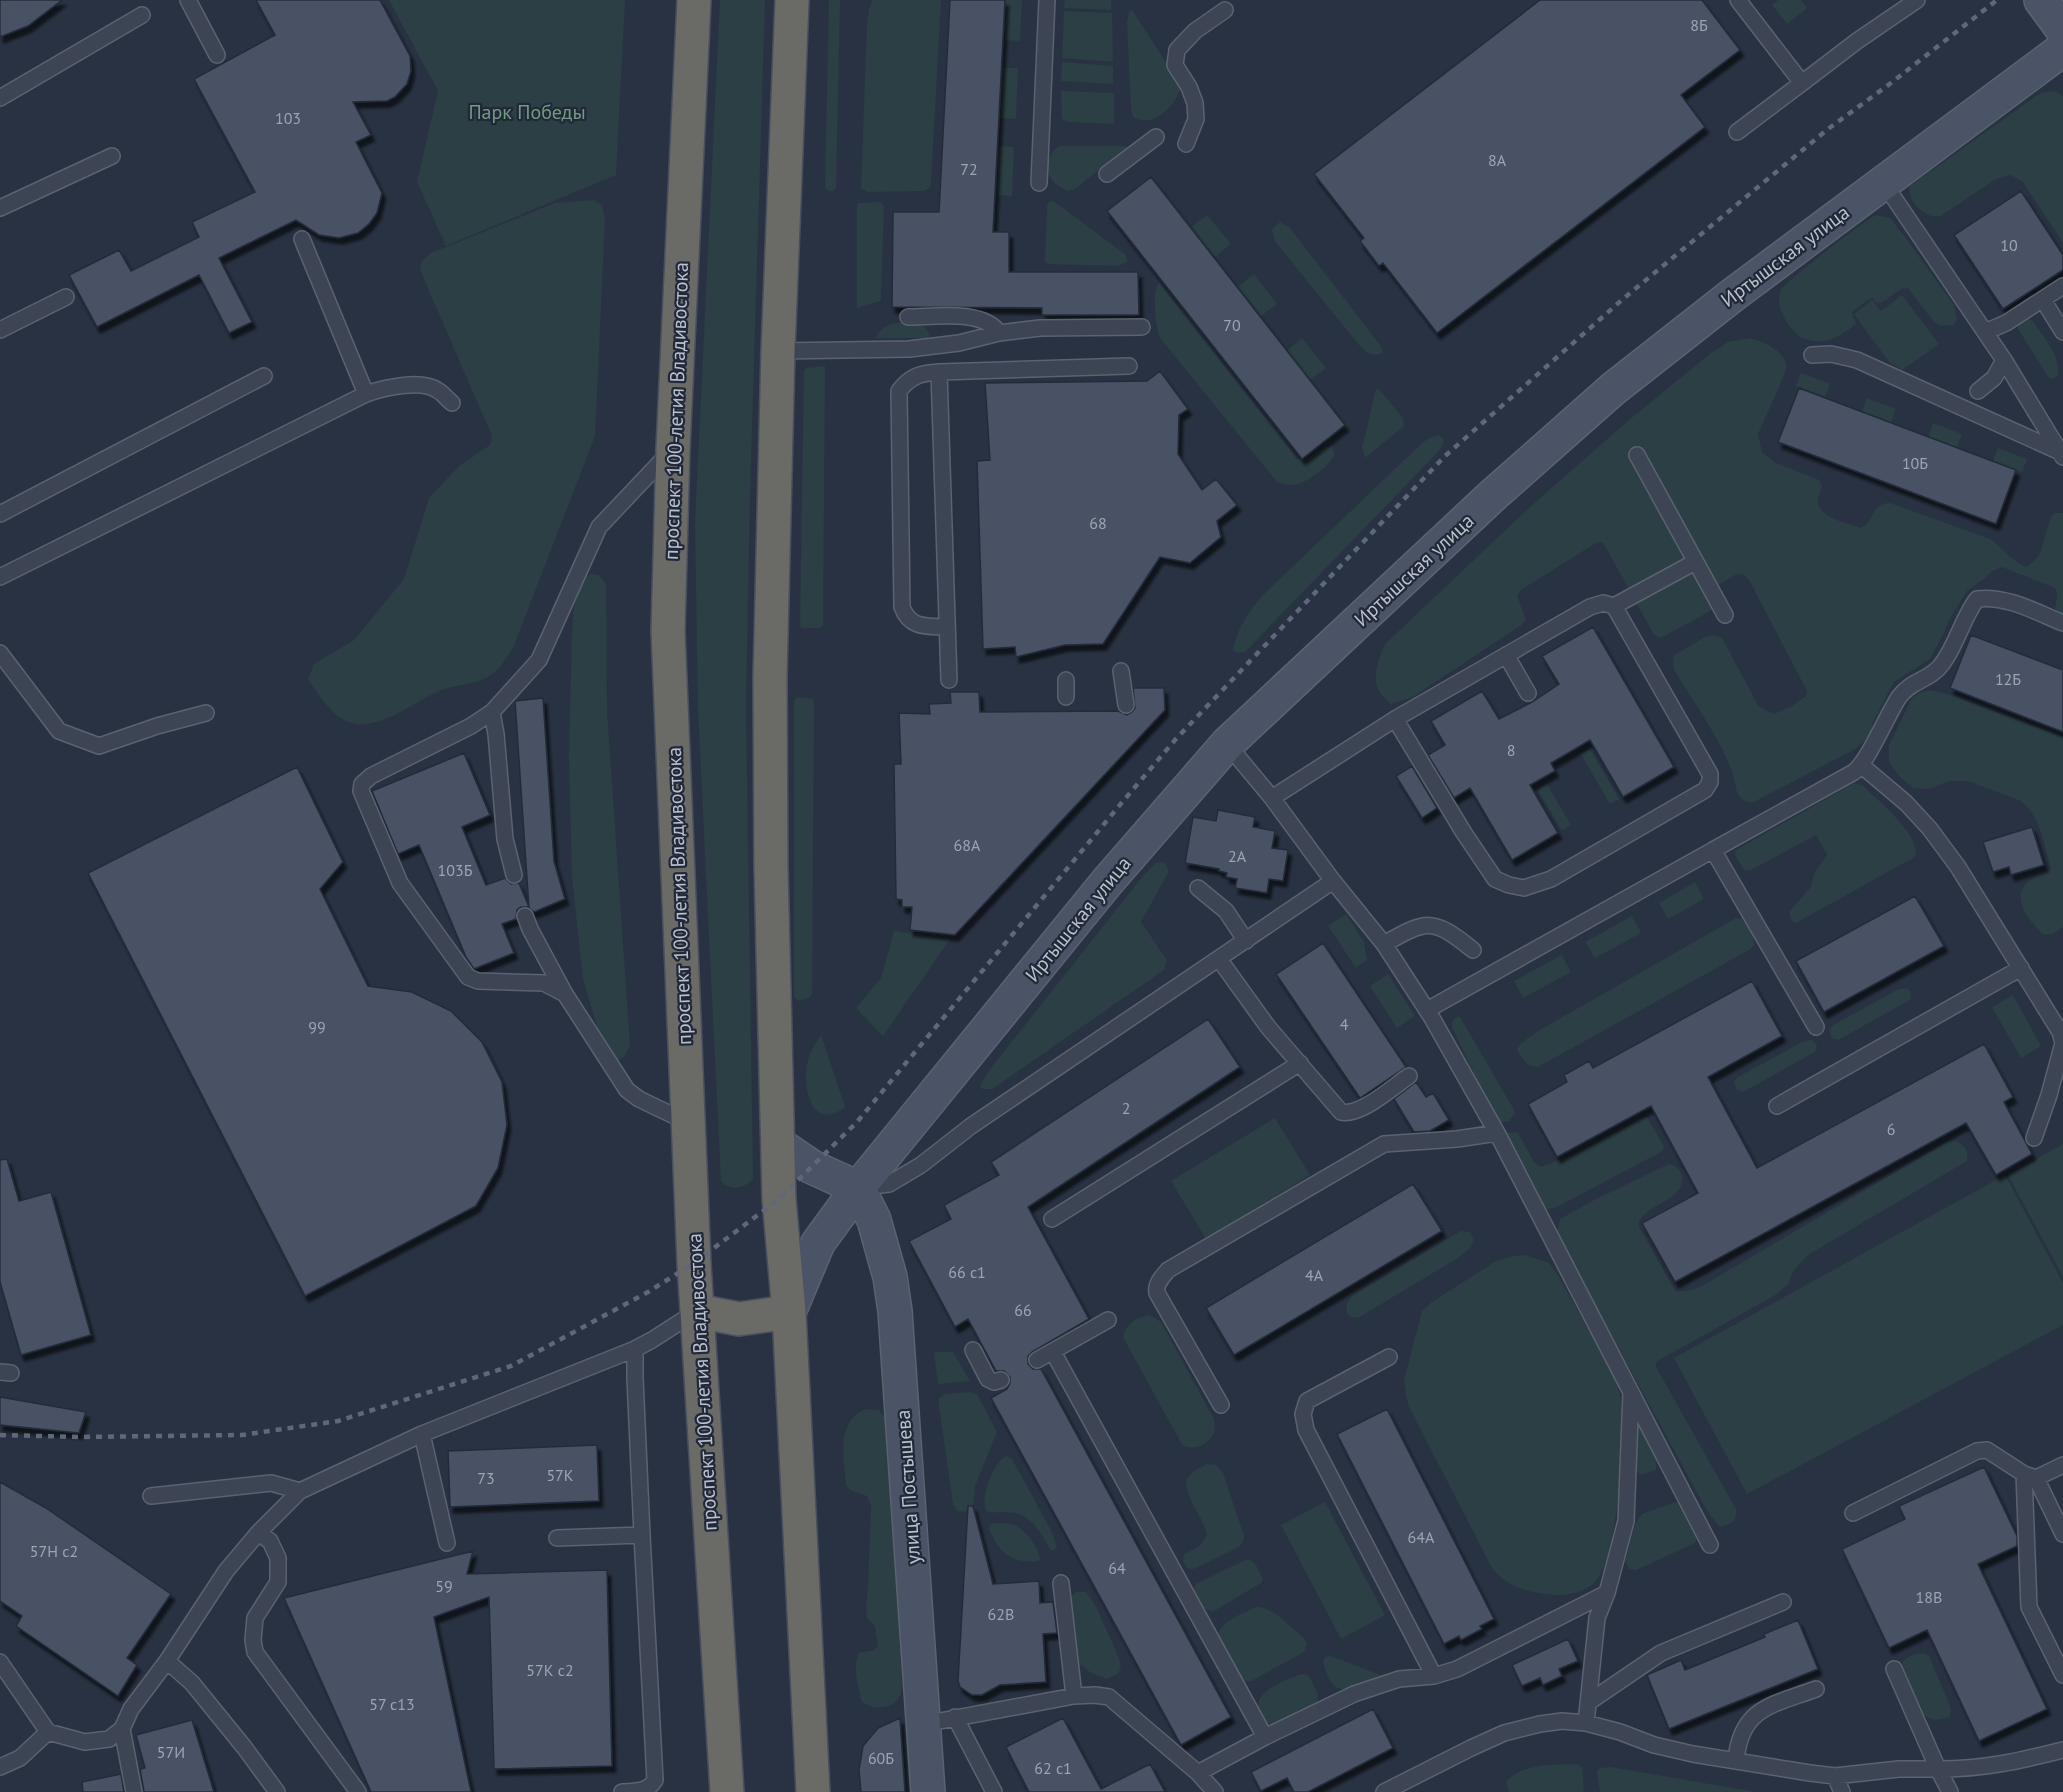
<svg xmlns="http://www.w3.org/2000/svg" width="2063" height="1792" viewBox="0 0 2063 1792" font-family="'PT Sans',sans-serif">
<style>
.green{fill:#2b3f44}
.building{fill:#485165;stroke:#242b3a;stroke-width:1.5;filter:url(#shadow)}
.lines{fill:none;stroke-linecap:round;stroke-linejoin:round}
.service-casing{stroke:#5b6270;stroke-width:18}
.secondary-casing{stroke:#5b6270;stroke-width:36}
.trunk-casing{stroke:#484f5d;stroke-width:36}
.service{stroke:#3d4453;stroke-width:15}
.secondary{stroke:#4b5366;stroke-width:33}
.trunk{stroke:#6a6a66;stroke-width:33}
.rail{stroke:#5f687a;stroke-width:4.5;stroke-dasharray:6 6;stroke-linecap:butt}
.labels{text-anchor:middle;dominant-baseline:central;stroke-width:4.5;stroke-linejoin:round;paint-order:stroke}
.number-label{font-size:16px;fill:#9ea4b3}
.park-label{font-size:20px;fill:#729c80;stroke:#212939}
.street-label{font-size:20px;fill:#bac0cd;stroke:#212939}
</style>
<defs>
<filter id="shadow"><feDropShadow dx="3.5" dy="6" stdDeviation="1.5" flood-color="#0009"/></filter>
</defs>
<rect width="100%" height="100%" fill="#293243"/>
<path class="green" d="M389 0H625L616 175 446 246 417 182 438 91Z
M720 0H765L750 493 746 706 753 1179C743 1189 733 1191 721 1182L698 710 695 523Z
M829 0H840L836 188 833 191H829L825 188Z
M873 0H941L931 182 930 188 924 191 867 192 861 188 867 25 869 9Z
M1006 0H1022L1020 41 1004 40Z
M1065 0H1111V10L1064 8Z
M1778 0H1801L1807 8 1787 24 1772 5Z
M1132 10 1171 70 1180 89C1175 107 1152 129 1133 117L1131 108 1127 23 1129 12Z
M1064 11 1112 13 1113 62 1062 58Z
M1062 62 1113 66V84L1061 81Z
M1002 68H1018L1016 119 1000 118Z
M1061 91 1114 93V124L1069 122 1062 119Z
M2054 91 2063 96V242L2022 181 2010 175 1996 179 1941 216C1926 220 1906 201 1910 186L2036 96 2041 93Z
M998 146 1014 147 1012 196 996 195Z
M1059 146H1125L1127 148 1075 189 1068 191C1062 188 1056 185 1052 180 1044 170 1048 152 1059 146Z
M594 200 602 205 605 220 595 436 513 648C506 659 498 672 486 678 471 685 452 685 437 692 412 703 377 733 348 722 331 715 318 694 308 679L314 664 354 640 404 579 429 498 459 466 490 445 492 436 420 270 422 261 431 253 555 203Z
M1050 201 1055 202 1126 255 1127 262 1118 266 1048 264 1045 261 1047 206Z
M880 202 884 206 881 298 880 301 857 308V205L859 203Z
M1207 215 1231 244 1215 257 1191 227Z
M1876 215 1890 218 1905 237 1954 305 1957 319 1953 325 1941 326 1933 321 1908 288 1901 289 1881 303H1877L1873 298 1869 299 1852 312 1856 324C1847 331 1835 340 1824 341 1818 342 1811 341 1805 339 1790 333 1773 305 1781 290 1786 281 1865 220 1876 215Z
M1280 222 1290 228 1377 341 1382 348V353C1371 358 1366 352 1359 345L1274 240 1272 229Z
M1254 274 1277 304 1261 316 1238 287Z
M1159 283 1297 459 1306 460 1323 447H1332L1335 454C1330 466 1305 485 1292 485 1287 486 1281 483 1277 482L1160 338C1156 327 1151 292 1159 283Z
M1902 295 1939 344 1902 370 1889 362 1854 314 1872 300 1881 311Z
M2026 318 2032 320C2043 337 2061 355 2058 376L2054 379 2049 378 2018 329V323Z
M922 323 930 335 928 338H876C884 319 904 323 922 323Z
M1302 338 1326 368 1310 380 1287 351Z
M1751 338C1767 344 1788 351 1786 371L1758 434 1762 452 1774 462 1819 480 1822 486C1821 490 1819 495 1818 500 1817 518 1848 523 1861 528 1874 522 1871 503 1890 503L1990 539C2003 548 2012 562 2027 567L2039 556 2051 517 2055 513H2063V615L2055 610 2057 594 2055 588 2002 567 1991 572 1985 578 1967 591 1949 620 1943 635 1930 659 1894 682 1872 724 1871 734 1857 748 1752 803C1732 798 1738 787 1732 771 1718 735 1694 703 1674 670L1673 658 1676 654 1705 637 1713 635 1722 638 1759 707 1774 714 1792 706 1806 696 1807 691 1749 580 1743 574 1735 575 1712 589 1714 609 1661 638 1654 635 1605 546 1602 542 1596 543 1521 590 1517 596 1526 619 1523 624 1411 698 1391 704C1367 686 1376 667 1385 644L1531 506 1629 420 1711 353 1728 342Z
M825 366 823 626 819 628H802L800 626 804 370 807 368Z
M1801 373 1830 384 1825 397 1796 386Z
M1376 389 1380 390 1403 418 1404 426 1365 458 1362 448Z
M1867 398 1896 409 1891 423 1862 411Z
M1933 423 1962 434 1957 448 1928 437Z
M1439 435 1443 439V445L1438 452 1245 652 1236 653 1233 649C1238 628 1248 612 1262 596L1422 443 1429 438Z
M1998 448 2027 459 2022 472 1993 461Z
M590 574 599 575 606 584 607 711 630 1045 624 1057 616 1061 601 1040 583 979 572 877 569 758 572 630 574 602 582 580Z
M1930 690 1951 695 2063 737V927L2052 934 2044 935C2030 923 2007 894 2031 880 2037 877 2044 875 2049 873L2051 868C2044 845 2041 817 2021 801L1968 781H1949L1929 789 1913 788 1899 776 1889 762V745L1912 698 1919 693Z
M798 697 813 699 814 708 812 994 809 998 798 1001 794 997V700Z
M1590 749 1619 799 1610 804 1581 754Z
M1854 783 1862 785C1877 799 1918 833 1916 854L1913 858 1796 923 1793 922 1790 916V911L1810 888 1815 872 1827 855 1816 835 1751 870H1744L1735 855 1736 850Z
M1547 784 1571 825 1562 831 1538 790Z
M1161 862 1165 863 1169 871 1141 922 1167 960 1164 970 998 1085 992 1089H983L980 1087 987 1073 1143 876 1156 863Z
M1695 882 1704 899 1668 919 1659 903Z
M1346 914 1364 942 1367 960 1356 968 1328 926Z
M1632 916 1641 933 1595 958 1585 942Z
M1736 918 1742 919C1748 926 1755 937 1754 946L1749 950 1538 1067C1527 1067 1521 1058 1517 1049L1520 1044 1538 1031Z
M894 931 950 939 883 1036 856 1008 881 978Z
M1562 955 1571 972 1523 998 1514 981Z
M1388 974 1415 1016 1397 1028 1370 986Z
M1907 988 1911 993 1910 1000 1838 1040 1831 1038 1829 1030 1833 1025 1899 989Z
M2013 995 2041 1046 2021 1058 1992 1007Z
M1460 1017 1513 1108 1515 1113 1509 1121 1500 1123 1495 1118 1452 1027V1022L1455 1018Z
M821 1035 845 1107C811 1134 801 1084 808 1060 810 1051 816 1043 821 1035Z
M1812 1040 1817 1045 1815 1052 1743 1092 1737 1090 1734 1082 1738 1077 1804 1041Z
M1642 1117H1647L1664 1146 1663 1151 1555 1208 1544 1209 1506 1136 1509 1132 1518 1133 1534 1162 1541 1167 1575 1154Z
M1275 1118 1310 1175 1206 1239 1171 1181Z
M1956 1141C1965 1146 1969 1150 1967 1161L1808 1255 1793 1271 1788 1284 1777 1294 1656 1362V1367L1736 1509C1737 1522 1732 1524 1720 1527L1707 1511 1558 1236 1557 1231 1560 1219 1594 1200 1669 1164C1676 1166 1680 1169 1682 1176 1686 1201 1643 1204 1638 1225L1675 1291H1688L1702 1286 1947 1142Z
M2063 1144V1277L2008 1175Z
M2005 1175 2063 1283V1325L1747 1494 1674 1358Z
M1461 1231 1470 1232 1474 1240 1470 1248 1458 1258 1358 1318C1342 1317 1345 1305 1352 1296Z
M1525 1255 1549 1263 1558 1275C1570 1297 1583 1320 1596 1343 1606 1361 1619 1380 1621 1401 1625 1436 1619 1561 1593 1584 1582 1594 1560 1597 1545 1594 1522 1590 1510 1587 1493 1570L1408 1405 1404 1381 1422 1311 1432 1302 1496 1261 1514 1256Z
M1150 1315 1161 1322 1214 1419C1214 1421 1215 1427 1215 1429 1213 1443 1191 1454 1181 1443L1123 1337C1126 1323 1137 1317 1150 1315Z
M934 1352H953L970 1381 938 1384Z
M970 1392 977 1394 997 1432 975 1486 973 1506 970 1512 957 1511 953 1504 938 1399 945 1394Z
M865 1409 879 1410 888 1421 902 1687C901 1708 876 1713 862 1702 858 1689 852 1665 859 1653L874 1650 878 1646 875 1626 867 1618 866 1607 868 1587 871 1506 867 1496 850 1490 846 1485C844 1458 835 1423 865 1409Z
M1639 1425C1647 1437 1658 1454 1656 1470L1640 1475 1637 1471V1430Z
M1006 1456 1012 1459 1052 1532 1057 1547 1054 1550H1050C1043 1536 1032 1516 1015 1513 1005 1511 995 1514 986 1511 980 1497 993 1463 1006 1456Z
M1207 1464 1216 1465 1223 1473 1244 1536 1243 1542 1239 1547 1194 1569 1187 1568 1183 1561 1184 1554 1200 1546 1207 1534C1202 1515 1186 1500 1186 1480L1194 1471Z
M1325 1502 1385 1615 1341 1639 1281 1525Z
M1675 1502 1683 1504 1698 1535 1695 1543 1636 1570 1629 1569 1625 1561 1636 1522 1642 1514Z
M994 1523C1001 1523 1008 1523 1014 1525 1026 1529 1039 1548 1040 1560 1036 1562 1032 1562 1027 1561 1006 1561 997 1547 989 1529L990 1525Z
M1245 1560H1250L1255 1563 1263 1579 1261 1583 1214 1611C1201 1611 1197 1600 1193 1589L1196 1584Z
M1076 1592H1086L1095 1604 1119 1658 1121 1667 1118 1674 1107 1679 1091 1673 1079 1663 1069 1599Z
M1256 1607C1274 1607 1290 1627 1304 1638L1307 1644 1305 1651 1299 1655 1251 1681H1243L1238 1675 1218 1636C1221 1620 1243 1614 1256 1607Z
M1923 1653 1929 1656 1951 1708 1950 1717C1943 1719 1935 1722 1927 1717 1916 1710 1906 1679 1901 1666 1904 1656 1913 1655 1923 1653Z
M1331 1656 1383 1676 1385 1678C1355 1688 1331 1705 1323 1660L1326 1657Z
M1303 1674 1309 1676 1318 1694 1317 1704 1279 1723 1271 1725C1266 1722 1264 1719 1261 1714 1249 1692 1282 1683 1298 1675Z
M1579 1764 1582 1768 1584 1792H1509L1506 1782C1522 1762 1557 1765 1579 1764Z
M1610 1767 1757 1792H1600L1597 1771 1600 1768Z"/>
<path class="building" d="M0 0H62L28 26 0 37Z
M256 0H380L410 56 411 71 407 84 395 97 387 101 353 102 371 135 356 142 382 193 377 213 369 224 358 233 339 238 319 235 296 220 219 258 252 322 229 333 199 275 97 327 69 275 119 250 131 271 199 237 192 222 255 192 194 79 275 35Z
M950 0H1005L993 232H1009V272H1138L1139 315H1042V308L892 307 893 212H939Z
M1540 0H1702L1740 50 1681 95 1705 127 1437 333 1383 263 1379 266 1360 241 1364 238 1314 174Z
M1151 177 1345 425 1302 459 1107 211Z
M2021 191 2063 255V270L2003 309 1954 235Z
M1160 371 1188 409 1179 415 1178 454 1202 490 1216 479 1237 505 1217 521 1221 537 1190 563 1160 557 1103 644 1065 645 1016 657 1015 647 983 649 977 461 990 460 985 383 1147 381Z
M1799 388 2016 470 1996 524 1778 442Z
M1593 627 1674 767 1623 797 1590 740 1551 763 1555 771 1530 785 1558 833 1512 860 1470 788 1454 798 1428 755 1445 745 1431 721 1482 691 1499 719 1532 702 1559 684 1542 656Z
M1971 635 2063 670V732L1950 688Z
M1133 688H1164L1165 710 955 935 910 930 912 907H902V900L896 899 894 764H901L899 713 930 714 929 704 951 703 950 692H979L980 712 1118 711 1127 715 1132 712 1135 708Z
M543 698 554 861 565 899 534 912 529 908 515 701Z
M464 753 490 815 462 827 486 885 505 878 511 884 519 883 529 907H521L517 910 516 919 502 924 514 953 474 969 466 957 419 845 398 854 372 791Z
M1412 766 1437 808 1422 818 1396 776Z
M297 767 343 862 320 889 368 986 412 992 451 1011 482 1042 502 1082 507 1125 498 1168 476 1206 305 1296 88 873Z
M1218 810 1255 817 1253 827 1275 831 1272 848 1288 850 1283 881 1269 879 1267 893 1235 888 1237 879 1226 877 1227 873 1219 871V869L1185 863 1193 817 1216 821Z
M2032 827 2044 865 2011 875 2009 867 1993 872 1983 842Z
M1915 896 1944 946 1824 1012 1796 961Z
M1323 943 1406 1067 1360 1098 1276 974Z
M1752 981 1782 1036 1708 1077 1757 1168 1984 1044 2013 1097 2004 1102 2032 1154 1996 1175 1966 1123 1675 1282 1642 1223 1698 1193 1651 1106 1557 1157 1528 1104 1567 1082 1564 1075 1589 1061 1593 1068Z
M1208 1019 1240 1067 1028 1207 1089 1319 1032 1352 1028 1356V1364L1033 1369H1041L1231 1717 1181 1745 991 1398 1007 1389 1010 1383V1377L1004 1371H996L968 1319 955 1327 909 1241 951 1219 944 1205 999 1175 991 1162Z
M1416 1082 1426 1097 1433 1093 1449 1120 1430 1131 1414 1132 1394 1099Z
M7 1159 19 1201 51 1192 91 1335 21 1355 0 1282V1160Z
M1413 1184 1442 1231 1234 1355 1206 1308Z
M0 1397 86 1412 79 1433 0 1425Z
M1387 1409 1494 1619 1480 1626 1482 1629 1461 1640 1459 1636 1444 1644 1337 1434Z
M597 1445 599 1501 450 1507 448 1451Z
M1984 1467 2017 1536V1546L1978 1564 2047 1709 1979 1741 1927 1630 1889 1648 1842 1549 1905 1519 1899 1506Z
M0 1482 46 1508 171 1594 127 1658 137 1665 118 1696 16 1626 22 1616 0 1601Z
M968 1506H973L993 1584 1039 1581 1040 1603 1053 1602 1057 1633 1043 1634 1046 1682 1000 1685 982 1695H972L960 1687 958 1681Z
M473 1551 467 1574 607 1570 612 1766 494 1769 489 1597 434 1617 471 1792H371L284 1598Z
M1798 1620 1818 1669 1669 1729 1647 1675 1681 1660 1685 1670 1765 1637 1764 1634Z
M1568 1639 1578 1661 1559 1669 1562 1676 1543 1685 1540 1678 1522 1686 1512 1665Z
M1373 1709 1393 1748 1308 1792H1294L1287 1778 1261 1791 1251 1772Z
M900 1718 905 1792H861L859 1770 863 1746 878 1728Z
M1063 1718 1101 1789 1150 1764 1165 1792H1029L1006 1747Z
M192 1720 214 1792H144L140 1769 145 1768 136 1735Z
M121 1774 124 1792H83L82 1782Z"/>
<g class="lines">
<defs>
<path id="service" d="M188 0 217 55
M1738 0 1802 83 1857 41 1917 0
M0 98 142 15
M1737 132 1802 83
M1186 144 1196 119 1195 103 1189 87 1175 65 1177 50 1195 31 1225 10
M1107 174 1156 137
M1883 182 2004 360 2063 457
M1039 183 1047 0
M0 208 112 156
M2043 300 2063 332
M908 317C934 317 984 309 999 333
M0 330 66 297
M1985 332 2006 323 2063 286
M778 351 909 349 959 343 999 333 1040 328 1142 327
M1812 355 1831 354 1857 360 2060 452
M939 372 1129 366
M1978 391 1994 378 2004 360
M366 394C383 388 421 379 437 390 443 393 447 399 452 403
M1637 455 1725 615
M0 514 264 376
M0 577 366 394 302 239
M1614 606 1695 562
M947 627C927 626 910 629 902 607L899 391C910 376 921 373 939 372L949 680
M0 653 59 731 99 746 157 726 206 713
M1506 655 1528 693
M1121 671 1126 705
M1066 680V697
M492 712 471 726 371 776 362 784 361 791 400 883 468 977 478 981 544 983 565 994
M1227 744 1272 798 1333 881 1384 944 1432 1018 1497 1133 1710 1545
M1861 765 1906 803 1930 829 1958 867 2060 1032 2063 1043 2049 1095 2034 1138
M1272 798 1395 719 1590 607 1603 603 1614 606 1710 774V782L1705 790 1551 879 1524 888 1509 885 1495 879 1464 833 1395 719
M514 875 505 839 496 734 492 712 539 660 599 527 669 453
M1198 888 1226 911 1246 941
M525 916 530 929 565 994 627 1090 639 1099 689 1123
M1384 944C1428 919 1433 918 1473 950
M1219 959 1268 1027 1341 1112C1360 1117 1394 1086 1409 1076
M1427 1010 1713 850
M1816 1027 1713 850 1854 772C1870 758 1886 717 1899 697 1911 680 1931 680 1942 664 1957 644 1962 619 1977 599 2006 595 2036 612 2063 623
M1777 1106 2021 968
M864 1187 889 1184 921 1165 971 1126 1333 881
M1052 1219 1300 1063
M973 1350 988 1379 994 1382 1001 1380
M1053 1352 1265 1737
M1389 1357 1307 1401 1303 1414 1306 1430 1434 1676
M1037 1360 1108 1320
M0 1372 11 1373
M1221 1405 1157 1293C1155 1284 1162 1277 1168 1270L1384 1144 1457 1139 1497 1133
M422 1434 447 1543
M2063 1465 2036 1478 2063 1534
M2024 1474 2029 1607 2063 1675
M151 1496 271 1483 300 1491
M1853 1513 1977 1451 1987 1450 2024 1474 2036 1478
M557 1538 642 1535
M1061 1583 1074 1696
M167 1661 192 1683 244 1747 277 1792
M0 1662 48 1732 85 1742 109 1739 122 1729 131 1709 167 1661 226 1571 258 1533
M1894 1669 1938 1769C1985 1769 2019 1761 2063 1750
M1589 1702 1661 1653 1783 1602
M955 1717 994 1792
M1586 1723 1597 1618 1607 1593 1626 1521 1631 1392
M924 1724 1074 1696 1095 1695 1109 1697 1198 1773 1265 1737 1354 1694 1399 1679 1434 1676 1457 1669 1607 1593
M122 1729 134 1792
M1736 1760C1741 1707 1773 1705 1816 1689
M0 1767 20 1758 48 1732
M1198 1773 1215 1792
M1835 1776 1842 1792
M358 1792 255 1652 253 1640 255 1618 278 1582V1558L270 1541 258 1533 300 1491 422 1434 635 1349 652 1340 697 1311
M622 1792C636 1791 648 1792 655 1780L642 1535 635 1378V1349
M1384 1792 1471 1748 1504 1733 1540 1724 1562 1721 1586 1723 1620 1732 1654 1745 1693 1754 1810 1773 1835 1776 1899 1769H1938L1950 1792"/>
<path id="secondary" d="M2041 0 2063 30
M778 1144 812 1167 858 1188
M858 1188 874 1220 890 1277 895 1311 928 1792
M789 1312 818 1243 858 1188 1107 882 1227 744 1492 496 1613 389 1734 294 2063 49"/>
<path id="trunk" d="M694 0 673 448 668 631 694 1263 727 1792
M792 0 778 351 770 678 771 867 779 1199 789 1312 813 1792
M697 1311 739 1319 789 1312"/>
</defs>
<use href="#service" class="service-casing"/>
<use href="#secondary" class="secondary-casing"/>
<use href="#trunk" class="trunk-casing"/>
<use href="#service" class="service"/>
<use href="#secondary" class="secondary"/>
<use href="#trunk" class="trunk"/>
<path class="rail" d="M0 1435 79 1437 242 1435 338 1421 511 1366 648 1292 694 1263 779 1199 857 1122 1124 800 1175 740 1445 456 1623 299 1828 129 1891 83 1997 0"/>
</g>
<g class="labels">
<g class="number-label">
<text x="1699" y="25">8Б</text>
<text x="288" y="118">103</text>
<text x="1497" y="160">8А</text>
<text x="969" y="169">72</text>
<text x="2009" y="245">10</text>
<text x="1232" y="325">70</text>
<text x="1915" y="463">10Б</text>
<text x="1098" y="523">68</text>
<text x="2008" y="679">12Б</text>
<text x="1511" y="750">8</text>
<text x="967" y="845">68А</text>
<text x="1237" y="856">2А</text>
<text x="455" y="870">103Б</text>
<text x="1344" y="1024">4</text>
<text x="317" y="1027">99</text>
<text x="1126" y="1108">2</text>
<text x="1891" y="1129">6</text>
<text x="967" y="1272">66 с1</text>
<text x="1314" y="1275">4А</text>
<text x="1023" y="1310">66</text>
<text x="560" y="1475">57К</text>
<text x="486" y="1478">73</text>
<text x="1421" y="1537">64А</text>
<text x="54" y="1551">57Н с2</text>
<text x="1117" y="1568">64</text>
<text x="444" y="1586">59</text>
<text x="1929" y="1597">18В</text>
<text x="1001" y="1614">62В</text>
<text x="550" y="1670">57К с2</text>
<text x="392" y="1704">57 с13</text>
<text x="171" y="1752">57И</text>
<text x="881" y="1758">60Б</text>
<text x="1053" y="1768">62 с1</text>
</g>
<g class="park-label">
<text x="527" y="112">Парк Победы</text>
</g>
<g class="street-label">
<text transform="translate(1785 256) rotate(-37)">Иртышская улица</text>
<text transform="translate(676 411) rotate(-88)">проспект 100-летия Владивостока</text>
<text transform="translate(1414 570) rotate(-43)">Иртышская улица</text>
<text transform="translate(679 896) rotate(-92)">проспект 100-летия Владивостока</text>
<text transform="translate(1078 919) rotate(-51)">Иртышская улица</text>
<text transform="translate(702 1382) rotate(-93)">проспект 100-летия Владивостока</text>
<text transform="translate(908 1487) rotate(-94)">улица Постышева</text>
</g>
</g>
</svg>
